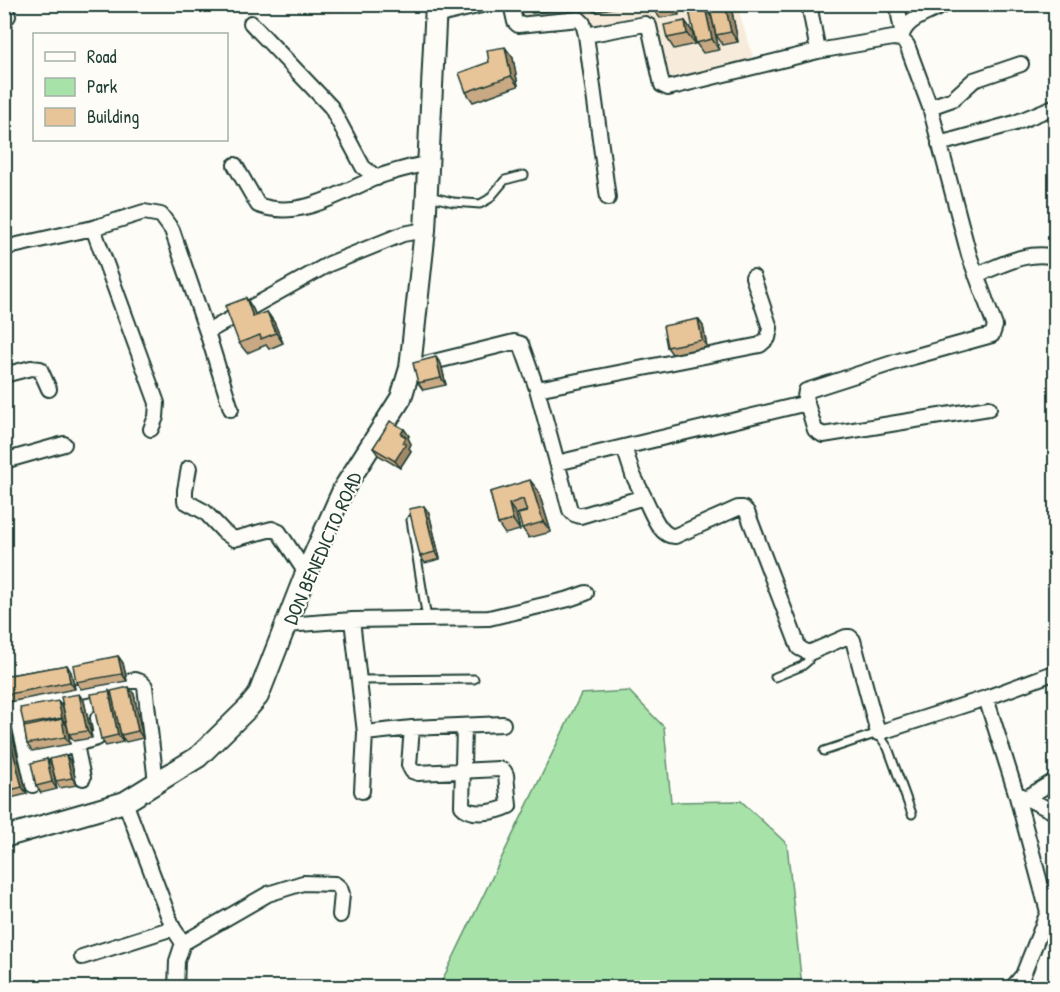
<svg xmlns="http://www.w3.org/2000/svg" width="1060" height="992" viewBox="0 0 1060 992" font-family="'Patrick Hand',sans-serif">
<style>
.built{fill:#f7ebdb}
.green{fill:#a7e2a8;stroke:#63906e;stroke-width:1.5}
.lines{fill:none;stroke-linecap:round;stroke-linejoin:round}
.lane-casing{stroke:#1f3d34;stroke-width:11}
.street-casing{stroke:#1f3d34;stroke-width:18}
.secondary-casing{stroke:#1f3d34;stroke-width:24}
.lane{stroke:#fdfcf7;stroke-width:7}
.street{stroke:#fdfcf7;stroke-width:14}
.secondary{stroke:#fdfcf7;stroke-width:20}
.wall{fill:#c8a984;stroke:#1f3d34;stroke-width:1.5}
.shaded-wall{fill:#a2896b;stroke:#1f3d34;stroke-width:1.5}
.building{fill:#e8c499;stroke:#1f3d34;stroke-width:1.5}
.labels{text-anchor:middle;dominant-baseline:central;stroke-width:4.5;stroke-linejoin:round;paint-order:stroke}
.street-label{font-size:20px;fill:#1f3d34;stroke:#fdfcf7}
</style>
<rect width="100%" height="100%" fill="#fdfcf7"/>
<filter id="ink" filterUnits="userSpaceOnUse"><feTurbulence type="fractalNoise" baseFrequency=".0167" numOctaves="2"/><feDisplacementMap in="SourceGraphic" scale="12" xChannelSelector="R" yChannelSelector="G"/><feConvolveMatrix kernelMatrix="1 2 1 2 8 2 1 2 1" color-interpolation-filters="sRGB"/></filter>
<g filter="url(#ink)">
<path class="built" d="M305 5H389L327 14Z
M516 5H737L753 58 667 80 658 26 640 16 594 28 579 14 519 17Z"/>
<path class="green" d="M629 691 664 727 671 802 741 801 787 844 802 987H439L581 694Z"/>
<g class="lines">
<defs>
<path id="lane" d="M429 196 453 202 480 204 489 199 505 180 524 175
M411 520 427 619
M775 677 802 666 808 661 809 653
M359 680 474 679
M824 751 878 733 888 748 912 814"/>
<path id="street" d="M511 4 515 22 518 25 579 19 583 23 586 35 645 24 649 26 662 85 668 88 818 51 893 38 901 39 907 45 930 107 969 255 995 326 992 335 902 360 806 391 805 397 815 430 823 435 989 408
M809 4 818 51
M897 4 902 31
M4 5 8 16
M435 16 486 4
M251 23 331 107 363 167 377 178
M586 35 608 198
M901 39C904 18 929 14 945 4
M930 107 953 99 974 80 1021 64
M939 144 1015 123 1056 106
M235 165 258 205C299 220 338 194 375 178 392 171 411 167 429 163
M93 228 157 403 156 417 151 429
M4 248 93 228 144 212 161 215 172 230 207 332 231 409
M976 275C1003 265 1026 250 1056 257
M207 332 329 264 403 234 425 230
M421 365 514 342 521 344 537 389 570 510 574 514 580 516 644 497C651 510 659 537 675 536L738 508H743L747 512 799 648 809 653 846 637H850L853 640 878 733 986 698 1056 672
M4 375 31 368 40 369 49 389
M537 389 760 345 768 338 770 328 753 277
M624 447 633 475 644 497
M4 461 64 444
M557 463 807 403
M189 468 185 490V501L205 512 224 532 234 539 272 529 279 532 306 573
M352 620 365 733 362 791
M287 625 352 620 489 618 569 599 586 593
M986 698 1016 793 1048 912 1023 975 1012 988
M15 705 33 785
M4 707 135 680 141 682 145 686 156 783
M412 728 409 765 412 771 418 773 499 769 504 771 506 775 509 806C497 812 471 817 462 806L464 726
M365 733 412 728 503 724
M76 745 83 778
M28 758 97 738 101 735 98 718
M1016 793 1026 798 1056 780
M1026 798 1056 813
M125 802 173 928 183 943
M82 957 173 928
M176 988 177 961 183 943 268 894 303 883 335 884 340 888 342 894 340 915"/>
<path id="secondary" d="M4 837 125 802 198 757 248 708 258 696 306 573 344 488 401 398 410 368 425 230 436 4"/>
</defs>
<use href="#lane" class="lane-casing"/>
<use href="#street" class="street-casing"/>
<use href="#secondary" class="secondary-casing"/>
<use href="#lane" class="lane"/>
<use href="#street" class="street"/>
<use href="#secondary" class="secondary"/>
</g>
<path class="wall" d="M526 4H567V9L532 13Z
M589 4H630L594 12Z
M652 4H676L679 15 660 18 652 8Z
M704 4H727L732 12 738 42 723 45 716 35 710 7 706 8Z
M705 7 712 18 719 50 703 53 696 43Z
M685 21 692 31 695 44 674 49 667 38Z
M513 58 518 86 473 102 466 92Z
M246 298 253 309 256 316 267 312 274 322 283 343 269 349 266 345 247 353 239 343Z
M698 319 703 326 707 347 672 354 667 347Z
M441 364 446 385 423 390 418 383Z
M404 429 409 436 408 438 411 444 409 448 411 451 400 468 378 455 373 448Z
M538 490 551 532 529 538 522 528 527 512V511L516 514 520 530 505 534 498 524 490 492Z
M429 513 440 559 425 563 420 556Z
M118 656 123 663 127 681 81 689 76 682Z
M67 665 71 672 75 689 4 703V676Z
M109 691 112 696 134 694 143 738 126 742 122 737 123 742 106 746 101 739Z
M84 701 92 738 74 741 69 734Z
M63 708 70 744 32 751 27 744 24 725Z
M4 713 8 719 27 794 11 798 6 791 4 786Z
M66 755 71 762 77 785 60 788 56 781Z
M47 759 57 789 41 793 36 786Z"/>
<path class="shaded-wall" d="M671 4H676L679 15Z
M725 4H727L732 12 738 42 731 32Z
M705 7 712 18 719 50 712 39Z
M685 21 692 31 695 44 687 34Z
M505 47 513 58 518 86 511 76Z
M246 298 253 309 260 327 253 317Z
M267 312 274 322 283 343 276 333Z
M698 319 703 326 707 347 702 340Z
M436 357 441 364 446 385 441 378Z
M404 429 409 436 408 438 411 444 409 448 411 451 400 468 395 461 403 443 401 434Z
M530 480 538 490 551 532 543 522Z
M509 504 516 514 520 530 513 520Z
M424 506 429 513 440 559 435 552Z
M118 656 123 663 127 681 122 674Z
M67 665 71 672 75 689 70 682Z
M129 687 134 694 143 738 138 731Z
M109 691 114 698 121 735 123 742 118 735Z
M79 694 84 701 92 738 87 731Z
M58 701 63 708 67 725 62 718Z
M4 713 8 719 27 794 22 787Z
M62 719 67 726 70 744 65 737Z
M66 755 71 762 77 785 72 778Z
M47 759 52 766 57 789 52 782Z"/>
<path class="building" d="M652 4H670L652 8Z
M725 4 731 32 716 35 709 5Z
M705 7 712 39 696 43 689 10Z
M685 21 687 34 667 38 664 25Z
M505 47 511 76 466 92 459 73 489 62 487 50Z
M246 298 253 317 267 312 276 333 261 339 260 335 239 343 225 306Z
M698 319 702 340 667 347 663 326Z
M436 357 441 378 418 383 413 363Z
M390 421 404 429 401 434 406 437 403 443 406 444 395 461 373 448Z
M530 480 543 522 522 528 518 514 527 512 523 499 509 504 513 520 498 524 490 492Z
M424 506 435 552 420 556 409 509Z
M118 656 122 674 76 682 73 665Z
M67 665 70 682 4 695V676Z
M129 687 138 731 121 735 111 691Z
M109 691 118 735 101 739 91 694Z
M79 694 87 731 69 734 61 697Z
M58 701 62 718 24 725 20 708Z
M4 716 22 787 6 791 4 786Z
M62 719 65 737 27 744 24 727Z
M66 755 72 778 56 781 50 759Z
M47 759 52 782 36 786 31 763Z"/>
</g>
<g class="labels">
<g class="street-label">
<text transform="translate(322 548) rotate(-66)">DON BENEDICTO ROAD</text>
</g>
</g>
<rect width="1060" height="992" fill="none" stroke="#fdfcf7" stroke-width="24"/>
<rect x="12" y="12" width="1036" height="968" fill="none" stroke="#1f3d34" stroke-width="2" filter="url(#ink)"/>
<rect x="33" y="33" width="195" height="108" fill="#fdfcf7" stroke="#a4b0a9" stroke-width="1.5"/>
<rect x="45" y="52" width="30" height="9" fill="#fdfcf7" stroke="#a4b0a9" stroke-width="1.5"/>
<text x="87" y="63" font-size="18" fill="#1f3d34">Road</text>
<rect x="45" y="78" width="30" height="18" fill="#a7e2a8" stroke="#a4b0a9" stroke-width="1.5"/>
<text x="87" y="93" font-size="18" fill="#1f3d34">Park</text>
<rect x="45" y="108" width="30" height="18" fill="#e8c499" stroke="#a4b0a9" stroke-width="1.5"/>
<text x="87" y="123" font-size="18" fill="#1f3d34">Building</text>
</svg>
